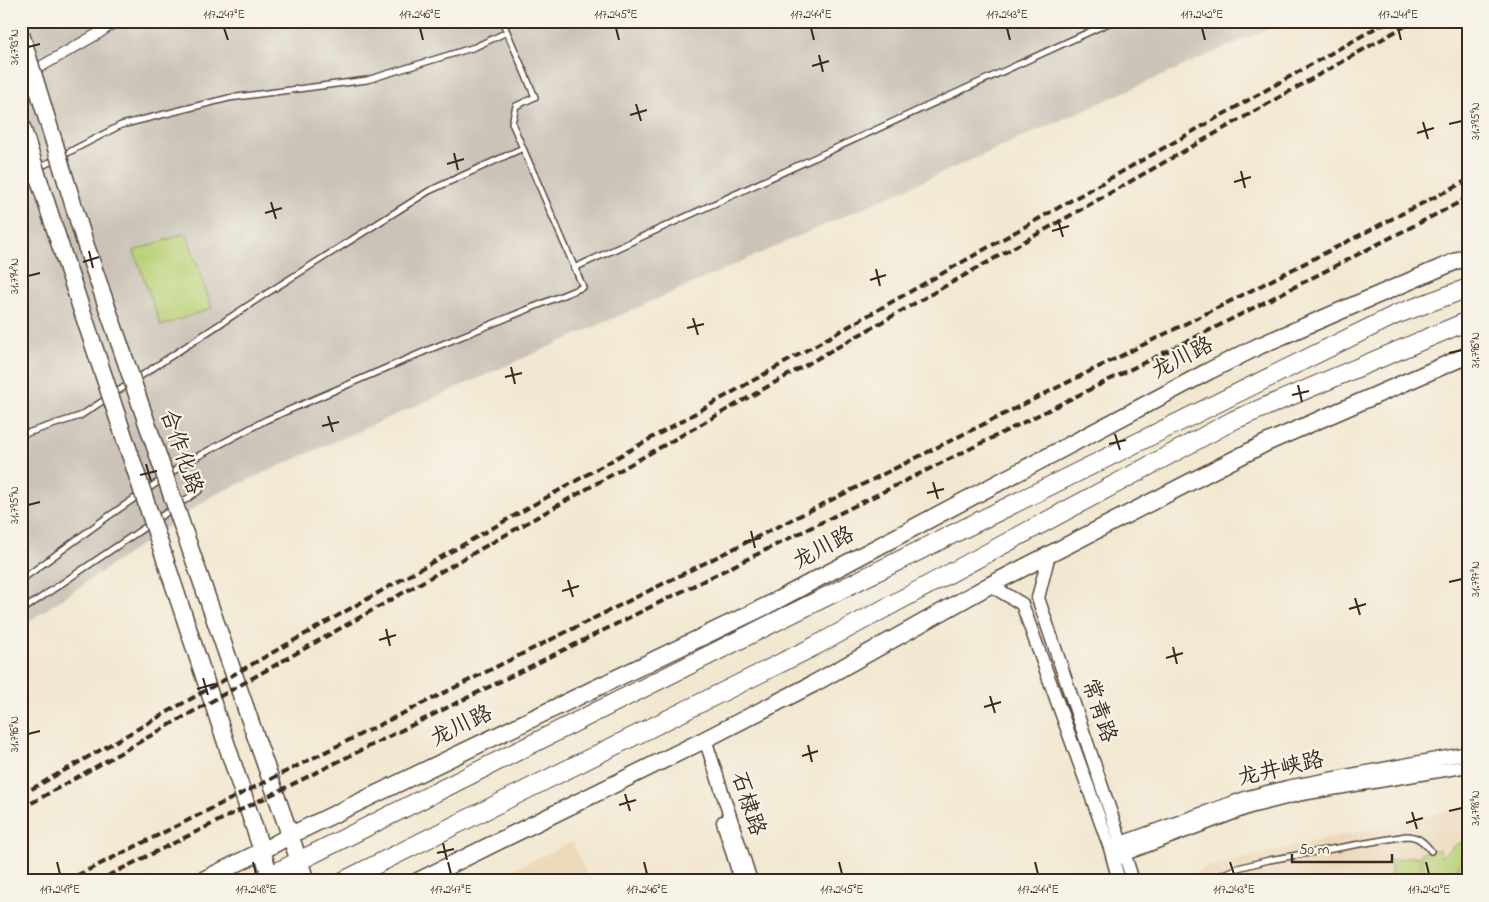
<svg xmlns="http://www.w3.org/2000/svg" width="1489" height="902" viewBox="0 0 1489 902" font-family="'Indie Flower','LXGW WenKai TC',sans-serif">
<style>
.built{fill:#ecd8ba}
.industrial{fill:#cbc3b8}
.park{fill:#b8d277;stroke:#7a7e4a}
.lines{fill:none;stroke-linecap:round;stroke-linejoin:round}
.service-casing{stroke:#564639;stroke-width:8}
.minor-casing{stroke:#564639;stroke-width:12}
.tertiary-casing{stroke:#564639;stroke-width:15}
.primary-casing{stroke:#564639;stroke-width:19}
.trunk-casing{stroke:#564639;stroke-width:20}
.service{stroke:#fff;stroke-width:5}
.minor{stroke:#fff;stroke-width:10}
.tertiary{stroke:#fff;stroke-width:12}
.primary{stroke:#fff;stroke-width:16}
.trunk{stroke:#fff;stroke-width:18}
.rail{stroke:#3b2a1e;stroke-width:4;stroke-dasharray:8 4;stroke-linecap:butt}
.primary-bridge-casing{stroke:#564639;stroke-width:19;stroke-linecap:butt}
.primary-bridge{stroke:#fff;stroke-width:16}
.ticks{fill:none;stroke:#3b2a1e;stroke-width:2}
.labels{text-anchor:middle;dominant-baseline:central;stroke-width:4.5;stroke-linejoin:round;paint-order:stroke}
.street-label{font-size:22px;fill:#3b2a1e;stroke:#f7f3e8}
.neatline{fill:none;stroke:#3b2a1e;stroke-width:2}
.ticks-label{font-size:12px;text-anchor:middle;fill:#3b2a1e}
</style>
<rect width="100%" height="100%" fill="#f7f3e8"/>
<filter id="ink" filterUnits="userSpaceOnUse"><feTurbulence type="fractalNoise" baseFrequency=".02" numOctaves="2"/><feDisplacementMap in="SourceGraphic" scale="10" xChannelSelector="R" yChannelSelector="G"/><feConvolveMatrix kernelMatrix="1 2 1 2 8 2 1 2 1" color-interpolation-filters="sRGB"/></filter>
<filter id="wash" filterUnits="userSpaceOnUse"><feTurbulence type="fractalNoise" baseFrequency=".0096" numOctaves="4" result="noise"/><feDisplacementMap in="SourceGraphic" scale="20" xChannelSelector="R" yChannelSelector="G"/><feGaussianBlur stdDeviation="1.12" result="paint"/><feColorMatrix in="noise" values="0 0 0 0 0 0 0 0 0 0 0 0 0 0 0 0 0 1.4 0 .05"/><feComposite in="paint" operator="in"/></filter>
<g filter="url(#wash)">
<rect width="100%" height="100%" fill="#f2e8d1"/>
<path class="built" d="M1468 806V881H1180L1206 867Z
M572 842 590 881H489Z"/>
<path class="industrial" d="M21 21H1285L212 496 21 627Z"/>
<path class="park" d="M186 233 212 308 161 326 134 251Z
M1468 840V858L1461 863 1449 881H1425L1421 853 1439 849 1440 857 1457 844Z
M1419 856 1422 881H1392L1390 860Z"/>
</g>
<g filter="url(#ink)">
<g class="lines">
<defs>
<path id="service" d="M21 177 121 125 229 98 367 80 475 47 507 32 502 21
M574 268 1113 21
M21 435 80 416 261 297 429 191 523 148
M21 580 106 518 187 462 266 420 428 350 583 287 512 123 516 106 535 97 507 32
M21 611 200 490
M1207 881 1238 868 1269 860 1406 836C1418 836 1424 842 1431 851"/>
<path id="minor" d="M21 78 99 33 116 21"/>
<path id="tertiary" d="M1049 554 1038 598 1121 843 1133 881
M990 585 1022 604 1110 848 1119 881
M705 739 751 881
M723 822 741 881
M1110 848 1121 843 1248 797 1287 787 1468 753
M1114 861 1125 854 1250 807 1302 794 1468 766"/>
<path id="primary" d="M185 534 306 881
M160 544 272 881
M201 881 262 851 291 835 768 605 1209 371 1259 346 1468 256
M418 881 698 743 813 684 990 585 1266 443 1468 355"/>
<path id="trunk" d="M259 881 767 626 1395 315 1468 288
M343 881 815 646 1234 420 1468 321"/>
</defs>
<use href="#service" class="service-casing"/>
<use href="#minor" class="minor-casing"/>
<use href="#tertiary" class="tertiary-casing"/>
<use href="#primary" class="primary-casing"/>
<use href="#trunk" class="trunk-casing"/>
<use href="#service" class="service"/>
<use href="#minor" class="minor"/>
<use href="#tertiary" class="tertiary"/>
<use href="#primary" class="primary"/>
<use href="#trunk" class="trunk"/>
<path class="rail" d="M21 795 1388 21
M21 809 1414 21
M66 881 1209 312 1468 180
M97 881 1216 327 1468 198"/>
<defs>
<path id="primary-bridge" d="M21 34 85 243 185 534
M21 124 62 251 160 544"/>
</defs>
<use href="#primary-bridge" class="primary-bridge-casing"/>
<use href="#primary-bridge" class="primary-bridge"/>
</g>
</g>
<path class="ticks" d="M224 28 228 40M420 28 423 40M616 28 619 40M811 28 814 40M1007 28 1010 40M1202 28 1205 40M1398 28 1401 40M28 47 40 44M819 55 823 72M812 66 829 61M636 104 641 121M630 115 647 110M1423 122 1428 139M1449 124 1462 121M1417 133 1434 128M454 153 458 170M447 164 464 159M1241 171 1245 188M1234 182 1251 177M271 202 276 219M265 213 282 208M1058 220 1063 237M1052 231 1069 226M89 251 93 268M83 262 99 257M876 269 880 286M28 276 40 273M870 280 886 275M693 318 698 335M687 328 704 324M1449 353 1462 350M511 367 515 384M505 377 522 373M1298 385 1302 402M1292 395 1309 391M328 416 333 432M322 426 339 422M1115 434 1120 450M1109 444 1126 440M146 464 151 481M140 475 157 471M933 482 938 499M927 493 944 489M28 505 40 502M751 531 755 548M744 542 761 538M568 580 573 597M1449 582 1462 579M562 591 579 586M1355 598 1360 615M1349 609 1366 604M386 629 390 646M379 640 396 635M1173 647 1177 664M1166 658 1183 653M203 678 208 695M197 689 214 684M990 696 995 713M984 707 1001 702M28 734 40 731M808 745 812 762M802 756 818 751M625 794 630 811M619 805 636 800M1449 811 1462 808M1412 812 1417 829M1406 823 1423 818M443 843 447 860M437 853 454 849M57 862 60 874M253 862 256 874M448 862 451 874M644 862 647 874M839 862 842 874M1035 862 1038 874M1230 862 1234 874M1426 862 1429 874"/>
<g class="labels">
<g class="street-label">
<text transform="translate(1183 359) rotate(-27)">龙川路</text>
<text transform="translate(180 452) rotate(71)">合作化路</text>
<text transform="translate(824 549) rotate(-28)">龙川路</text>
<text transform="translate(1098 711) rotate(71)">常青路</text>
<text transform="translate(462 727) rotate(-26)">龙川路</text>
<text transform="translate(1281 770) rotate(-13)">龙井峡路</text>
<text transform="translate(747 804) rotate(72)">石棣路</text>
</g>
</g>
<rect width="1489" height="902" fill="none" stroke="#f7f3e8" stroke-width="55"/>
<path d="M1292 854v8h100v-8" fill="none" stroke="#3b2a1e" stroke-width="2.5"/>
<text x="1299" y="854" font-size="15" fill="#3b2a1e" stroke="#f7f3e8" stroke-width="4" paint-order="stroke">50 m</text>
<rect x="28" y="28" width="1434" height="846" class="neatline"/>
<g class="ticks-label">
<text x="224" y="18">117.247°E</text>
<text x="420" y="18">117.246°E</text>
<text x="616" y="18">117.245°E</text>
<text x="811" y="18">117.244°E</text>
<text x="1007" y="18">117.243°E</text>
<text x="1202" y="18">117.242°E</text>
<text x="1398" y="18">117.241°E</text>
<text transform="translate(14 47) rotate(-90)" y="4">31.793°N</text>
<text transform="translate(1475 121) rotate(-90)" y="4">31.795°N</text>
<text transform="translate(14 276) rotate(-90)" y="4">31.794°N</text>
<text transform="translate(1475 350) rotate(-90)" y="4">31.796°N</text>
<text transform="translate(14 505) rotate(-90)" y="4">31.795°N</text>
<text transform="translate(1475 579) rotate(-90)" y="4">31.797°N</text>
<text transform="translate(14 734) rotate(-90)" y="4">31.796°N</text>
<text transform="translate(1475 808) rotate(-90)" y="4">31.798°N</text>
<text x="60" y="893">117.249°E</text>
<text x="256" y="893">117.248°E</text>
<text x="451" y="893">117.247°E</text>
<text x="647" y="893">117.246°E</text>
<text x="842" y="893">117.245°E</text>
<text x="1038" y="893">117.244°E</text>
<text x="1234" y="893">117.243°E</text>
<text x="1429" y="893">117.242°E</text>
</g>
</svg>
